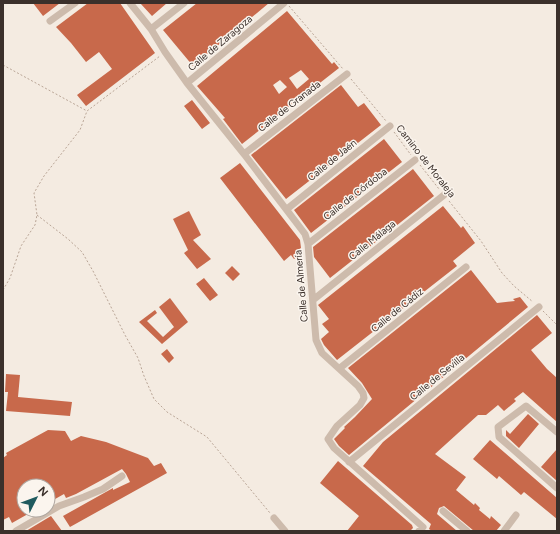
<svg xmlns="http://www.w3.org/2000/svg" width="560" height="534" viewBox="0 0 560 534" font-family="Figtree,sans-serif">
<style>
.building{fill:#c8694b;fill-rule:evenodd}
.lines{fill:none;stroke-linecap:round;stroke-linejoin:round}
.path{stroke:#b9a596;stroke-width:1;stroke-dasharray:2 2;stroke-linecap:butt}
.minor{stroke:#cdbbac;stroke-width:7}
.labels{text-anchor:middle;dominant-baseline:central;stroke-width:3;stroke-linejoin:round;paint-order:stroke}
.street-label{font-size:10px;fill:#3b302b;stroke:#fbf5ee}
</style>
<rect width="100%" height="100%" fill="#f4ebe1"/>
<path class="building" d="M33 3H60L43 16Z
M88 3H120L155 53 86 106 77 95 112 69 99 52 86 62 71 43 56 27Z
M140 3H167L152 16Z
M197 3H269L193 66 163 30Z
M287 11 332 64 334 62 339 68 242 144 223 119 225 118 197 86ZM301 70 309 79 297 89 289 78ZM280 80 287 87 279 94 273 85Z
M341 85 358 107 364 103 381 125 286 199 251 155Z
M192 100 210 123 202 129 184 106Z
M384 139 402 162 311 233 294 210Z
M240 163 300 240 301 248 297 251 300 254 294 259 291 255 284 261 220 178Z
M413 169 434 196 330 278 314 257 313 247Z
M443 206 461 228 463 226 475 243 453 261 457 266 337 360 324 345 321 339 329 332 322 324 329 319 318 305Z
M189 211 201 235 193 240 211 259 197 269 184 253 188 250 173 219Z
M232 266 240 274 233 281 225 273Z
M471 270 497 303 515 301 513 299 520 297 528 307 349 455 339 446 334 439 345 428 344 427 355 417 372 399 362 383 348 368Z
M204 278 218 295 210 301 196 284Z
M170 298 188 322 162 344 139 322 155 310 157 313 147 321 163 337 174 327 159 307Z
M537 315 552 333 531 350 547 369 557 378V422L523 392 514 399 516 401 504 411 498 405 486 415H478L435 454 466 477 456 490 474 505 475 503 480 508 479 510 490 519 491 516 501 525 496 531H474L444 506 439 508 437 514 457 531H432L429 529 431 524 363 466 383 442Z
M167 349 174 358 169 363 161 354Z
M6 374 20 375 18 397 72 402 70 416 6 411 8 392H5Z
M528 414 539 424 519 448 506 436V430L510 434Z
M48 430 65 431 71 441 81 436 106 442 148 458 154 466 161 463 167 473 70 527 63 516 113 488V490L130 482 126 474 122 469 76 494 66 498 64 494 48 503V486H24V510H35L12 523 9 517 3 520V458L7 455 6 453Z
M490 440 557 498V519L524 492 521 495 499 476 497 479 473 459Z
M557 449V481L541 467Z
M338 461 412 525 413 528 410 531H347L359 516 320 483Z
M51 516 62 531H26Z"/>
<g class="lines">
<path class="path" d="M289 6 343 69
M3 65 87 111 160 56
M351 79 386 121
M394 132 411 155
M420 165 439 189
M449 201 481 241 502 273 514 286 533 302
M37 215 68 239 82 252 93 271 125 335 138 358 144 376 154 399 167 412 207 437 270 513
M3 290 10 278 21 246 35 225 37 215 34 193 44 176 80 130 87 111
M543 311 557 325"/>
<path class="minor" d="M130 3 151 29 165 52 187 83 244 154 305 234 308 244 316 340 322 353 358 386 363 393 364 398 360 405 337 426 328 439 334 448 423 527 419 531
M50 21 75 3
M151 29 184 3
M187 83 284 3
M244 154 347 74
M287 209 390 126
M308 244 415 160
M313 300 444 195
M340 368 466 267
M557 432 526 406 498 427 499 437 557 488
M349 462 539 307
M443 511 467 531
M274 518 285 531
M16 531 59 506 84 497 103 489 122 476
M504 531 516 515"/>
</g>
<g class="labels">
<g class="street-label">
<text transform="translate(220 43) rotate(-40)">Calle de Zaragoza</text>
<text transform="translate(289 106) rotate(-38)">Calle de Granada</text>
<text transform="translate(332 160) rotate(-39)">Calle de Jaén</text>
<text transform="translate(426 161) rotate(52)">Camino de Moraleja</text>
<text transform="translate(355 194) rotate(-38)">Calle de Córdoba</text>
<text transform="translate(372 240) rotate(-39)">Calle Málaga</text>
<text transform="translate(301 286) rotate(-95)">Calle de Almería</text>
<text transform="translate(397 310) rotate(-39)">Calle de Cádiz</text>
<text transform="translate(437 377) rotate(-39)">Calle de Sevilla</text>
</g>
</g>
<rect width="560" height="534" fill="none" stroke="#3b302b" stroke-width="8"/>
<g transform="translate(36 498) rotate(48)"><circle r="19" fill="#fbf5ee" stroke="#aea6a0"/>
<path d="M0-3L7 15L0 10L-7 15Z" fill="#1f5a5e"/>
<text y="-6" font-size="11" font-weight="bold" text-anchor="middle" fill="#3b302b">N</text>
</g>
</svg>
